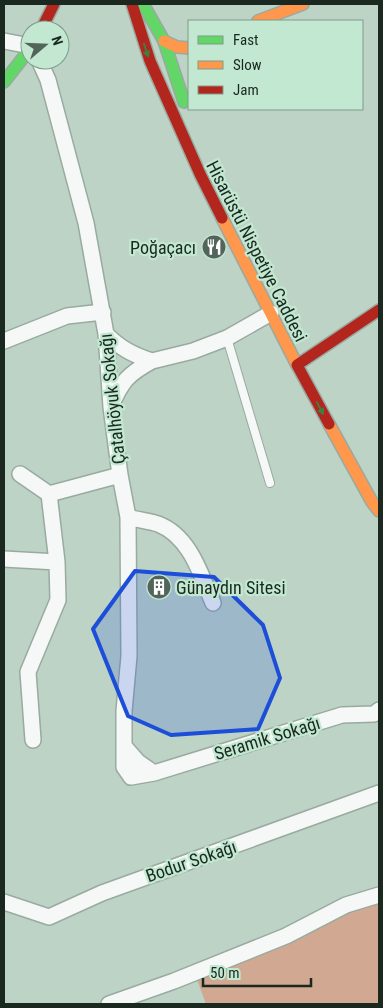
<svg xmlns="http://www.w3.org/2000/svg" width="383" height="1008" viewBox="0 0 383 1008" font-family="'Roboto Condensed',sans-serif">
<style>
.forest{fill:#d1a891}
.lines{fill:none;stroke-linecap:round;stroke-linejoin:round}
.lane-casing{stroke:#99aaa0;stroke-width:10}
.street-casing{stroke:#99aaa0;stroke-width:18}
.fast-casing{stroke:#99aaa0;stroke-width:14}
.slow-casing{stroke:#99aaa0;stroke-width:14}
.jam-casing{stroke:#99aaa0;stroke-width:14}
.path{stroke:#c6ccc9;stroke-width:2.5;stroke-dasharray:1 4;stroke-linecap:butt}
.lane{stroke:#f5f8f6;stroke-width:8}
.street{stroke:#f5f8f6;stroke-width:15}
.fast{stroke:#63d668;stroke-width:11}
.slow{stroke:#ff974d;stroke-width:11}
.jam{stroke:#b3261e;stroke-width:11}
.oneway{fill:#3e7f44}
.marked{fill:#1d4ed8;fill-opacity:0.2;stroke:#1d4ed8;stroke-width:4;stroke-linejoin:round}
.labels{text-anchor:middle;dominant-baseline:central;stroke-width:4.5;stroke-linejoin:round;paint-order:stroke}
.poi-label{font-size:18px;fill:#1a2820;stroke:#c2e8d1;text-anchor:end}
.street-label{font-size:18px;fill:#1a2820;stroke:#c2e8d1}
</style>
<rect width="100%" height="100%" fill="#bdd3c6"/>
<path class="forest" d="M379 902V1004H206L196 977 287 942 351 912Z"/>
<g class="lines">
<defs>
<path id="lane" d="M227 338 270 483"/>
<path id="street" d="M4 41 30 46
M39 60 48 80 86 223 106 334 111 407 120 475 128 517 129 656 124 711V767L131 777 154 773 138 762 124 746
M106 334C120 348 133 355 152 361 128 374 122 381 111 406
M4 341 67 316 103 312
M152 361 193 351 227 338 271 313
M20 474 49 494
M128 517C138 520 149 521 158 524 190 536 201 575 213 603
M4 559 57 562
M33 740 28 672 58 600 57 562 49 494 120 475
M154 773 342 715 374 714 379 710
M4 902 49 917 102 893 379 793
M109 1004 174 981 286 936 346 905 379 895"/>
<path id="fast" d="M143 4 164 41 184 102
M4 82 30 49"/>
<path id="slow" d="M258 21 303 4
M164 41 177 47 189 48
M222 218 297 365
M329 424 372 502 379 511"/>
<path id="jam" d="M132 4 150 61 200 174 222 218
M41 30 54 4
M329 424 297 365 379 310"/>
</defs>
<use href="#lane" class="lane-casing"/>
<use href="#street" class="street-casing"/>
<use href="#fast" class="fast-casing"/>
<use href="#slow" class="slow-casing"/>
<use href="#jam" class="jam-casing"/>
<path class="path" d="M154 931 174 933 204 943 227 939 233 941
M185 961 204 943
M128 964 153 954 173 965"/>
<use href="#lane" class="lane"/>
<use href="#street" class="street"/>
<use href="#fast" class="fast"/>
<use href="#slow" class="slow"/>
<use href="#jam" class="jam"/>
</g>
<defs><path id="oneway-solid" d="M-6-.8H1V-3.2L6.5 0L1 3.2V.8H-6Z" transform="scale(1.25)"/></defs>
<g class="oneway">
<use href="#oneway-solid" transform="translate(146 50) rotate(72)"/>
<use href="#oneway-solid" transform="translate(320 408) rotate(62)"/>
</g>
<path class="marked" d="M135 571 214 577 263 625 280 678 258 729 171 735 128 716 93 629Z"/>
<defs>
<symbol id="restaurant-disc" viewBox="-11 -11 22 22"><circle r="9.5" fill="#53645a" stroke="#c2e8d1"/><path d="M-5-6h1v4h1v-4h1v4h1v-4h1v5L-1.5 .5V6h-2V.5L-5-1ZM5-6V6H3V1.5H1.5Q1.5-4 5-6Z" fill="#fff"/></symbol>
<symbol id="building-disc" viewBox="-11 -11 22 22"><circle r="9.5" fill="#53645a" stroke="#c2e8d1"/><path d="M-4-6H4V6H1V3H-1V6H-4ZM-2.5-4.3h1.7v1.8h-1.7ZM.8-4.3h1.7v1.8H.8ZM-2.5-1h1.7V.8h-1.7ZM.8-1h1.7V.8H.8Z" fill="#fff"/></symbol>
</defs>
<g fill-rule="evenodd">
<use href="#restaurant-disc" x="200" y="233" width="28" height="28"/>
<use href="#building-disc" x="145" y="573" width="28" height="28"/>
</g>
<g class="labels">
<g class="poi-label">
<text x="196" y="247">Poğaçacı</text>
<text x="176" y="587" text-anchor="start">Günaydın Sitesi</text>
</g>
<g class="street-label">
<text transform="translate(257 251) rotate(63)">Hisarüstü Nispetiye Caddesi</text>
<text transform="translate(112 399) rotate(-96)">Çatalhöyuk Sokağı</text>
<text transform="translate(267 738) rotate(-17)">Seramik Sokağı</text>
<text transform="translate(191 861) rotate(-19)">Bodur Sokağı</text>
</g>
</g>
<rect width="383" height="1008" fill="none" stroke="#1a2820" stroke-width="10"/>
<rect x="188" y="20" width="175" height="90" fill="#c2e8d1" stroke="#7f9b8a"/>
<rect x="198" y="36" width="25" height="8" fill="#63d668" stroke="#7f9b8a"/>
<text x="233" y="45" font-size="15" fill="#1a2820">Fast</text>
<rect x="198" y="61" width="25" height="8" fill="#ff974d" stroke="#7f9b8a"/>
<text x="233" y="70" font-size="15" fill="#1a2820">Slow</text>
<rect x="198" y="86" width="25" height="8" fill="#b3261e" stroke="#7f9b8a"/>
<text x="233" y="95" font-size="15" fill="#1a2820">Jam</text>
<g transform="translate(45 45) rotate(71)"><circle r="24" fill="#c2e8d1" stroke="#7f9b8a"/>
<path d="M0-4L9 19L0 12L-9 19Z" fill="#53645a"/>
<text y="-8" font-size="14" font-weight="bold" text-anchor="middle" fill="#1a2820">N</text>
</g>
<path d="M203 978v8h108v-8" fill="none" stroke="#1a2820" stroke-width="2.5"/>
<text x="210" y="978" font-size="15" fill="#1a2820" stroke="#c2e8d1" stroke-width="4" paint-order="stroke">50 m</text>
</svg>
